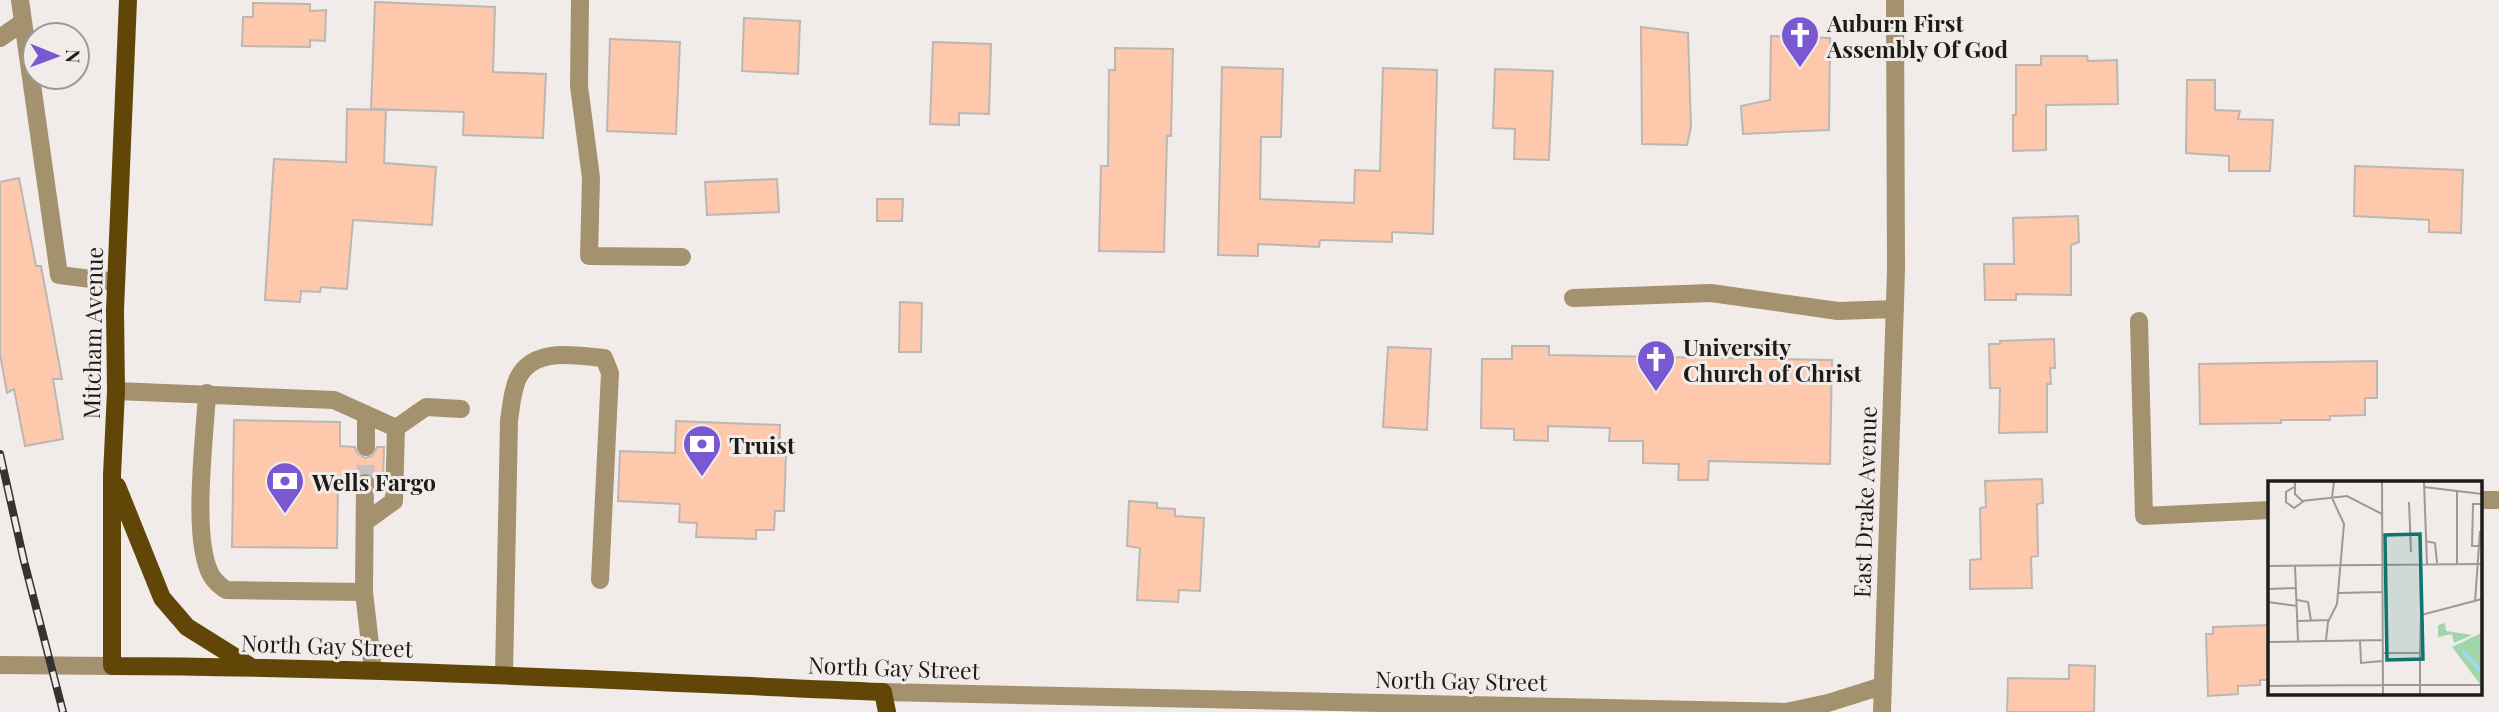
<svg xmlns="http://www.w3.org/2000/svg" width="2499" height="712" viewBox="0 0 2499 712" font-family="'Playfair Display',serif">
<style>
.building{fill:#fdc8ac;stroke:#bbb7b4;stroke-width:2}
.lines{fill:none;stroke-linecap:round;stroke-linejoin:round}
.minor-tunnel{stroke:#c7c2c1;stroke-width:18;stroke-dasharray:18 9;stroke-linecap:butt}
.minor{stroke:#a4916e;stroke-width:18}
.major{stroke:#614608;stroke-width:18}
.rail-casing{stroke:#353332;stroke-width:8}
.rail{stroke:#f1ecea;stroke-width:5;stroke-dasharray:16;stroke-linecap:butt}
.labels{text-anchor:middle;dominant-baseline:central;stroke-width:6;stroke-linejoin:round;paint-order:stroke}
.poi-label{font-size:23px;font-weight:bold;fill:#1e1c1b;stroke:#f1ecea;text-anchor:start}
.street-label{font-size:23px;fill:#1e1c1b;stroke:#f1ecea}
.inset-river{fill:none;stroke:#9fd8f6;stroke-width:3.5}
.inset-road{fill:none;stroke:#9d9997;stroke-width:2}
.view{fill:#0f766e;fill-opacity:0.15;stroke:#0f766e;stroke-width:3.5}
.inset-edge{fill:none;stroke:#1e1c1b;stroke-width:3.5}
</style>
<rect width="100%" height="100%" fill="#f1ecea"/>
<path class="building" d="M375 2 495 7 493 72 546 74 543 138 463 135 464 112 371 109Z
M253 3 310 4V11L326 10 325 41 310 40V47L242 46 243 17H253Z
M744 18 800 21 798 74 742 71Z
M1641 27 1688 33 1691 127 1687 145 1642 144Z
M1771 36 1830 38 1829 130 1743 134 1741 106 1770 100Z
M610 39 680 42 676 134 607 131Z
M933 42 991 44 989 114 959 113V125L930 124Z
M1115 48 1173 49 1171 136H1167L1164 252 1099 251 1101 166H1108L1109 70H1115Z
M2041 56H2087L2088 61 2117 60 2118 104 2046 105V150L2013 151V115H2016V65H2041Z
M1222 67 1283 69 1281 137H1261L1260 199 1354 203 1355 170 1380 171 1383 68 1437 70 1433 234 1392 232V242L1320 240 1319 247 1258 244V256L1218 255Z
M1495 69 1553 71 1549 160 1514 159 1515 129 1493 128Z
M2187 80H2215V110L2240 111 2238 119 2273 120 2270 171H2229V156L2186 153Z
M347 109 386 110 384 163 436 167 432 225 353 220 347 289 321 287 320 292 301 291 300 302 265 300 274 159 346 162Z
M2355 166 2463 170 2461 233 2429 232V220L2354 216Z
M19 178 36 266H41L62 379H53L63 439 25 446 14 389 7 393 0 354V182Z
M777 179 779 212 707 215 705 182Z
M877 199H903L902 221H877Z
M2078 216 2079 242 2071 245V295L2016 294V300H1985L1984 264H2014L2013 218Z
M900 302 922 303 921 352H899Z
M2054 339 2055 368H2050L2051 384H2047V432L1999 433 2000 388H1990L1989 344H2000V341Z
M1512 346H1549V355L1832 360 1830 464 1709 461 1708 480H1678L1679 464 1643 463V441H1609L1610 428 1548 426V441L1514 440V429L1481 428 1482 359H1512Z
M1388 347 1431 349 1427 430 1383 427Z
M2377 361V398H2365V415L2330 416V420H2281V423L2200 424 2199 364Z
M234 420 340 422V446L355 447 357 453 365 458 372 456 377 447H384L383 483H376L374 477 366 472 359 474 354 483 338 482 337 548 232 547Z
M676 421 780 425 779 454H786L784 511H775L774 530H756V539L696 537 697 523 679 522 680 504 618 501 620 451 675 453Z
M2042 479 2043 503 2037 504 2038 556 2031 557 2032 588 1970 589V560L1981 559 1980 508 1986 507 1985 481Z
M1129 501 1157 503V508L1175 509V516L1204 518 1200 591 1179 590 1178 602 1137 600 1140 548 1127 546Z
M2270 625V680H2260V685L2238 686V694L2208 696 2206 634H2213V627Z
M2069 665 2095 666 2094 712H2007L2008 678 2069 679Z"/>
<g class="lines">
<path class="minor-tunnel" d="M365 483 366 447"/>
<path class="minor" d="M20 0 59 275 116 282
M580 0 579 86 591 178 589 256 682 257
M0 38 23 22
M1573 298 1711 293 1838 311 1895 309
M2139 321 2144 516 2270 510
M116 391 334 400 396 428
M207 393C205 437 191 538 211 575 215 582 219 585 226 590L364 592
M396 428 426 407 461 409
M366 447V414
M365 483 364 592 373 670
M2480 500H2499
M365 522 394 501 396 428
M0 665 112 666
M504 675 509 421C511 407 512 391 518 378 534 346 576 356 604 358L610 373 600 580
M883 692 1786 712 1828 703 1882 686
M1882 712 1896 270 1895 0"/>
<path class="major" d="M128 0 115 310 116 391 112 475V666C369 667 626 681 883 692L887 712
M117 486 162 598 187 627 251 667"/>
<defs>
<path id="rail" d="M0 454 24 561 63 712"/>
</defs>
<use href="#rail" class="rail-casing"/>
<use href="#rail" class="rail"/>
</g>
<defs>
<symbol id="church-pin" viewBox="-11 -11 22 30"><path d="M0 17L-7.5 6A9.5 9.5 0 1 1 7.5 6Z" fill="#7958d2" stroke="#f1ecea"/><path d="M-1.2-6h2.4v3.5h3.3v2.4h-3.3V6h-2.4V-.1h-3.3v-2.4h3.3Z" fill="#fff"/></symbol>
<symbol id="bank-pin" viewBox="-11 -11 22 30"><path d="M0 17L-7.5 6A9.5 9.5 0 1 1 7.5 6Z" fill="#7958d2" stroke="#f1ecea"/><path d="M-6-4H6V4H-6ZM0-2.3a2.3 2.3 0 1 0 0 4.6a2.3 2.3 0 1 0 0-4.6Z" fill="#fff"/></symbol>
</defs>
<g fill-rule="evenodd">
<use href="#church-pin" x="1778" y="13" width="44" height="60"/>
<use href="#church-pin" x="1634" y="337" width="44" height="60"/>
<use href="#bank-pin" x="680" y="422" width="44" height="60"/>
<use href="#bank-pin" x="263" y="459" width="44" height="60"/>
</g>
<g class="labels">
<g class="poi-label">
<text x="1827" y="22">Auburn First<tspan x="1827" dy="26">Assembly Of God</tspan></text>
<text x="1683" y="346">University<tspan x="1683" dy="26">Church of Christ</tspan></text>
<text x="729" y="444">Truist</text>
<text x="312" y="481">Wells Fargo</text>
</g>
<g class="street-label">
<text transform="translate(92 333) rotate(-89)">Mitcham Avenue</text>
<text transform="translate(1864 502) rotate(-88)">East Drake Avenue</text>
<text transform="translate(327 645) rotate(2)">North Gay Street</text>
<text transform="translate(894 667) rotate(2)">North Gay Street</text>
<text transform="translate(1461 680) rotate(1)">North Gay Street</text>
</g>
</g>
<g transform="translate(2268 481)">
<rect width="214" height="214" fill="#f1ecea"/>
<path d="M177 142 178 150 204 154 186 162 184 153 170 156V144ZM213 152V203H212L184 166Z" fill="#a0d6aa"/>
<path class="inset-river" d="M195 170 214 192"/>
<path class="inset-road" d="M27 0V13L34 20 79 15 114 33M114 0 115 213M156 0 159 84M26 6 18 11V21L26 27 36 20M156 6 214 13M141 21 143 71M157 60 167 62 169 82M213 65H204L205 23H214M189 83V9M152 84 153 133M0 85 214 83M27 85 30 160M0 108 28 107M70 112 114 111M29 119 40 121 43 140M0 121 29 125M207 121 212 50M30 140 61 139M58 159 60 141 69 123 76 43 64 17 66 0M92 160 93 182 114 180M0 161 114 159M115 172H152L153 134 214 118M115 204H214M0 205 115 204M152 213V172"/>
<path class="view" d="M152 53 155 178 119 179 117 54Z"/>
<rect width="214" height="214" class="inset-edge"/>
</g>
<g transform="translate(56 56) rotate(91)"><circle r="33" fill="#f1ecea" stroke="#9d9997" stroke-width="2"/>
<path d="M0-5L12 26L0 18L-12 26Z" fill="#7958d2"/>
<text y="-10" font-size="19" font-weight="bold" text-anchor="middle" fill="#1e1c1b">N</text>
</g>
</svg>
